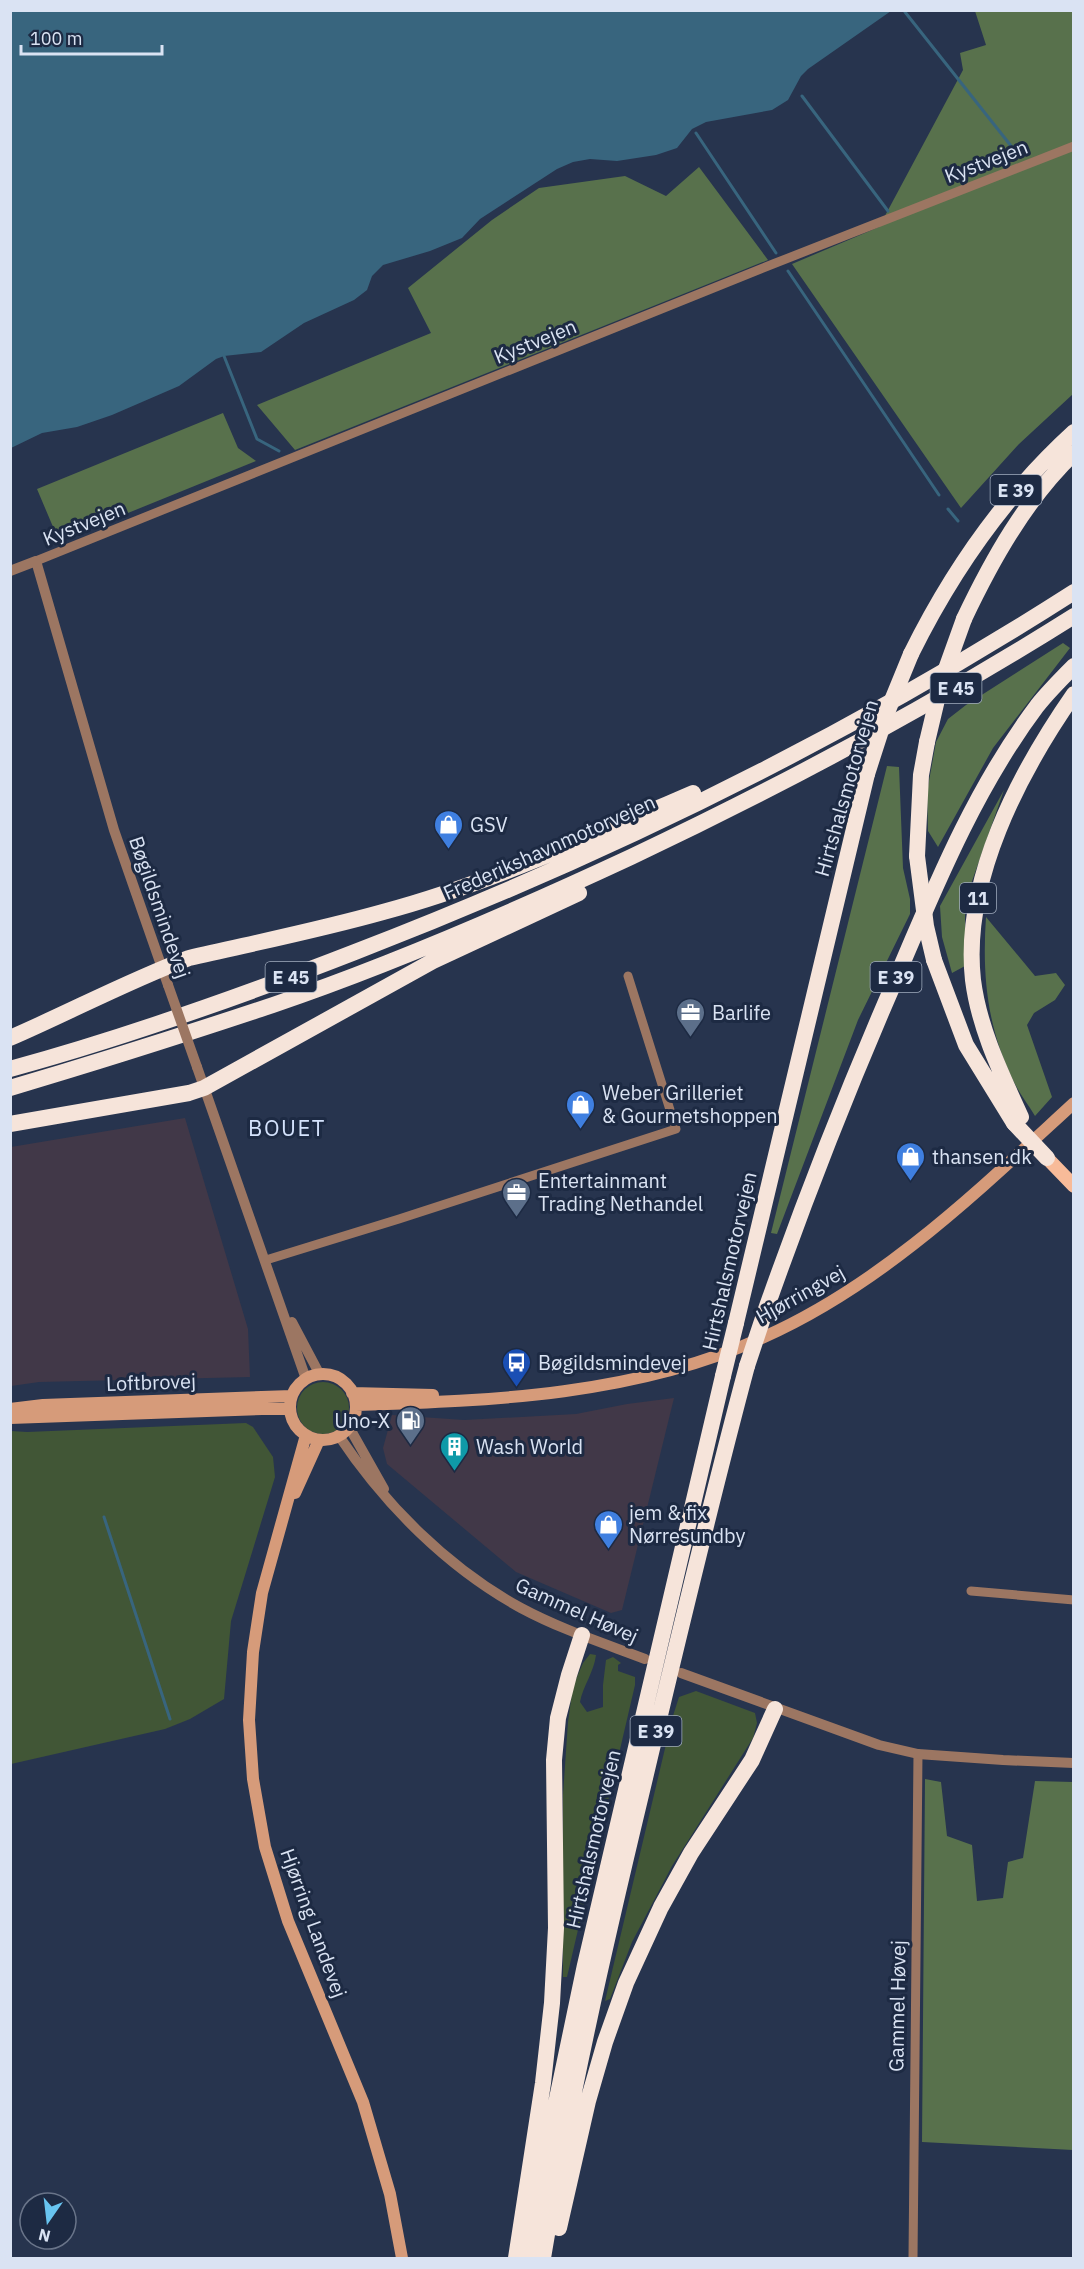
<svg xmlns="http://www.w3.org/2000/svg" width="1084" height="2269" viewBox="0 0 1084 2269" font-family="'IBM Plex Sans',sans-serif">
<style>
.commercial{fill:#413848}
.green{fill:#415636}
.forest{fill:#58714c}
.water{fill:#38657e}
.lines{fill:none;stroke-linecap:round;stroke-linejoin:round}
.stream{stroke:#38657e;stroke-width:3}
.minor{stroke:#9c7662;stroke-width:9}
.tertiary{stroke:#9c7662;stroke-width:10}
.secondary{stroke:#d69b7a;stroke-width:12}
.primary{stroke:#f8bb99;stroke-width:14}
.motorway{stroke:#f6e4da;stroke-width:16}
.tertiary-bridge{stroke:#9c7662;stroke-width:10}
.motorway-bridge{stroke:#f6e4da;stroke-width:16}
.labels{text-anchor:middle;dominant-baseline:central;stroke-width:6;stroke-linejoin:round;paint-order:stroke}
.shield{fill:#1d2a43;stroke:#a1acbe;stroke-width:1.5}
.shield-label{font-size:18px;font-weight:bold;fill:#dae3f3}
.street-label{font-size:20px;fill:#dae3f3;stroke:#1d2a43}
.poi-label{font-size:20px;fill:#dae3f3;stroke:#1d2a43;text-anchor:start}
.quarter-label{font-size:22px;letter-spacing:1.5px;fill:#d5e3fd;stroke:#1d2a43}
</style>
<rect width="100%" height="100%" fill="#27344e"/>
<path class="commercial" d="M185 1118 248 1329 250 1377 39 1382 11 1386V1147Z
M674 1398 622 1610 611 1613 516 1572 387 1464 383 1448 392 1415 464 1420 576 1414 627 1404Z"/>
<path class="green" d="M297 1408a26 26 0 1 1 52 0a26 26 0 1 1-52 0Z
M246 1423 253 1427 273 1457 275 1477 231 1621 224 1699 190 1719 165 1729 11 1764V1431L27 1432Z
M590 1654 596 1655C594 1672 583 1686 580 1702L587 1712 603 1707V1685L606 1660 613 1657 621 1663 618 1665V1671L635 1677V1685L567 1977H563V1795L568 1722 573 1686 583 1663Z
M696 1691 755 1713 757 1723 753 1738 672 1866 632 1942 610 1999 605 2001 672 1719 679 1697Z"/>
<path class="forest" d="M975 11H1073V394L1019 444 961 508 792 264 879 227 963 70 960 53 986 45Z
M699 167 768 260 295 450 257 405 431 333 408 288 492 220 539 188 625 176 666 196Z
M223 413 238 448 256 461 59 541 37 489Z
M1063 643 1070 648 993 748 938 847 928 831 927 792 936 742 948 719 966 705Z
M887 766 899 767 903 868 910 899V914L858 1020 777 1234 771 1233Z
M1004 790 971 884 965 915V966L952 973 942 937 940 906Z
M986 917 1035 976 1056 973 1065 985 1055 1000 1034 1013 1027 1025 1052 1097 1035 1116C1028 1104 1019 1093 1013 1080 987 1027 982 975 986 917Z
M925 1779 941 1782 947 1836 972 1845 977 1901 1003 1898 1008 1862 1023 1858 1035 1781 1073 1782V2150L922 2142Z"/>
<path class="water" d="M10 11 11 10 891 11 808 69 801 76 788 100 772 110 706 122 692 129 677 148 656 155 617 161 590 159 573 162 557 169 480 219 462 238 430 251 383 265 372 276 367 290 354 300 304 323 261 352 224 356 216 359 179 386 112 415 77 427 42 433 11 448Z"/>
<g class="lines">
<path class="stream" d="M905 12 1019 156
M802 96 888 211
M696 133 776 253
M788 271 939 495
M224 356 257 439 279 451
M948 509 958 521
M104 1517 170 1719"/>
<path class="minor" d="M36 561 773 264 1074 146
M266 1260 399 1219 676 1129 628 976
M971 1591 1074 1600
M913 2258 918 1754"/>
<path class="tertiary" d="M10 571 36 561 114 830 168 985
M197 1067 306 1379
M292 1322 320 1375
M350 1426 353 1434 384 1489
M339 1436C385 1505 448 1568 521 1608 560 1629 603 1643 645 1659
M681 1673 879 1745 918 1754 1003 1760 1074 1763"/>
<path class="secondary" d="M290 1407a33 33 0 1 1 66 0a33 33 0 1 1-66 0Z
M352 1393 433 1395
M356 1405C493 1401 637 1395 764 1337 883 1284 979 1190 1074 1103
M10 1409 43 1405 292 1396
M10 1418 262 1409H290
M306 1435 262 1593 253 1652 249 1720 253 1779 265 1847 288 1921 363 2102 390 2194 402 2258
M295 1493 319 1440"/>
<path class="primary" d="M1047 1158 1074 1186"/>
<path class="motorway" d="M964 619C992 560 1026 499 1074 453
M911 654C952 571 1005 495 1074 432
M917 856 921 775 927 742
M934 960 966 1045 1014 1123
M10 1038C70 1012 128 981 189 958 254 943 319 930 383 912 488 884 593 836 693 793
M10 1069C127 1037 242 996 355 952 604 856 849 736 1074 592
M10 1088C98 1062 186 1034 273 1005 394 964 515 911 631 857 783 785 931 706 1074 616
M1021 1117C1001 1073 979 1028 973 980 962 881 1019 773 1074 694
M10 1124 189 1093 204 1088 433 961 579 893
M765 1312C804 1201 847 1091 894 983 935 887 974 790 1037 706 1048 692 1061 679 1074 666
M736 1323 867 774
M559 2228 588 2101 605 2042 626 1983 661 1907 691 1853 752 1760 775 1709
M516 2258 543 2083 552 2003 556 1928 554 1760 558 1718 569 1675 582 1635
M527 2258 546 2151 585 1965 723 1376
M543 2258C569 2102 604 1949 641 1795 675 1651 709 1508 747 1366"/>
<path class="tertiary-bridge" d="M168 985 197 1067"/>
<path class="motorway-bridge" d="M927 742 941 683 964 619
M867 774 886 715 911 654
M917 856 926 926 934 960
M1014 1123 1047 1158
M747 1366 765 1312
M723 1376 736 1323"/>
</g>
<defs>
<symbol id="shop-pin" viewBox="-11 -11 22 30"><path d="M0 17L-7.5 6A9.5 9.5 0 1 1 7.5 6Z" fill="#3f7fe0" stroke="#1d2a43"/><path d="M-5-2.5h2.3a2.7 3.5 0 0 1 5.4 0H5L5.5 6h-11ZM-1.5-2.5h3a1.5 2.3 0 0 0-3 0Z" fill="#fff"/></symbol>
<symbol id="office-pin" viewBox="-11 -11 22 30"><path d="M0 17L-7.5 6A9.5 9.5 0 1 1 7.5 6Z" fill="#5c6f8a" stroke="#1d2a43"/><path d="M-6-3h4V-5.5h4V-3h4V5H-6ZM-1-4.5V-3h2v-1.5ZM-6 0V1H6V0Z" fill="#fff"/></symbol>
<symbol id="bus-pin" viewBox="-11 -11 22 30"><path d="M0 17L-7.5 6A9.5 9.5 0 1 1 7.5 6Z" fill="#1a4fb4" stroke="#1d2a43"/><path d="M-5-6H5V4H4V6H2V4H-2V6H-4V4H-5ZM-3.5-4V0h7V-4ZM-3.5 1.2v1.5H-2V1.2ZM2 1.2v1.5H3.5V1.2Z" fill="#fff"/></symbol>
<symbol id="fuel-pin" viewBox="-11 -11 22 30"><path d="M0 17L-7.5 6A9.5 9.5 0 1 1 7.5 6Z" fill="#5c6f8a" stroke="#1d2a43"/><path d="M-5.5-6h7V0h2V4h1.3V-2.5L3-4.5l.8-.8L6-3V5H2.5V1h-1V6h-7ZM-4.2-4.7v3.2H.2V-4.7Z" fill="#fff"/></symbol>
<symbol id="building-pin" viewBox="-11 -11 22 30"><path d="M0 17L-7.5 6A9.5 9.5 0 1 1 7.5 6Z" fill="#0f9aa8" stroke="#1d2a43"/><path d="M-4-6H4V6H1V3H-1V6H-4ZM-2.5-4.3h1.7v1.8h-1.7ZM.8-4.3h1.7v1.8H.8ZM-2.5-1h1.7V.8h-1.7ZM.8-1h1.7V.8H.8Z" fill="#fff"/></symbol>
</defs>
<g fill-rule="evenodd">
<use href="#shop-pin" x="432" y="808" width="33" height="45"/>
<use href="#office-pin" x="674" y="996" width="33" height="45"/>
<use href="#shop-pin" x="564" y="1088" width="33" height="45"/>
<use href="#shop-pin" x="894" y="1140" width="33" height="45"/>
<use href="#office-pin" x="500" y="1176" width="33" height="45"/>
<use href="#bus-pin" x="500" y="1346" width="33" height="45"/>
<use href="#fuel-pin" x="394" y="1404" width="33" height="45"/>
<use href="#building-pin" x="438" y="1430" width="33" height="45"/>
<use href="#shop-pin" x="592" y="1508" width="33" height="45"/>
</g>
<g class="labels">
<g class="shield">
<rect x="990.5" y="475" width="51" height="30" rx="4.5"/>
<rect x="930.5" y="673" width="51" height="30" rx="4.5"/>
<rect x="960" y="883" width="36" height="30" rx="4.5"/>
<rect x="265.5" y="962" width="51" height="30" rx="4.5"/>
<rect x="870.5" y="962" width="51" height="30" rx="4.5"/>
<rect x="630.5" y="1716" width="51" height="30" rx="4.5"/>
</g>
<g class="shield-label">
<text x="1016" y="490">E 39</text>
<text x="956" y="688">E 45</text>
<text x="978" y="898">11</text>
<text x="291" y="977">E 45</text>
<text x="896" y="977">E 39</text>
<text x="656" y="1731">E 39</text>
</g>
<g class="street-label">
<text transform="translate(986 161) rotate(-21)">Kystvejen</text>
<text transform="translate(535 341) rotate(-22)">Kystvejen</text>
<text transform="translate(84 523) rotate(-22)">Kystvejen</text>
<text transform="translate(846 788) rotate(-74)">Hirtshalsmotorvejen</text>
<text transform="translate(549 847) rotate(-24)">Frederikshavnmotorvejen</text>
<text transform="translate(160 907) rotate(71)">Bøgildsmindevej</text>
<text transform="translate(729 1261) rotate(-77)">Hirtshalsmotorvejen</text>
<text transform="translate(800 1294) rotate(-29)">Hjørringvej</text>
<text transform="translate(151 1382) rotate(-2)">Loftbrovej</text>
<text transform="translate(577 1610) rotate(24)">Gammel Høvej</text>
<text transform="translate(593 1839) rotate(-77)">Hirtshalsmotorvejen</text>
<text transform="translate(314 1923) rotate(70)">Hjørring Landevej</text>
<text transform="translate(897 2006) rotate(-89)">Gammel Høvej</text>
</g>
<g class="poi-label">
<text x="470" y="824">GSV</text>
<text x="712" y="1012">Barlife</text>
<text x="602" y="1092">Weber Grilleriet<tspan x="602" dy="23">&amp; Gourmetshoppen</tspan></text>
<text x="932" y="1156">thansen.dk</text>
<text x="538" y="1180">Entertainmant<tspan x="538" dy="23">Trading Nethandel</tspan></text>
<text x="538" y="1362">Bøgildsmindevej</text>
<text x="390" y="1420" text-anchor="end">Uno-X</text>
<text x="476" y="1446">Wash World</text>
<text x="629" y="1512">jem &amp; fix<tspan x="629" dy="23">Nørresundby</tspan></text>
</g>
<g class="quarter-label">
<text x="287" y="1127">BOUET</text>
</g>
</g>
<rect width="1084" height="2269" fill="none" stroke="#dae3f3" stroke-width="24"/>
<g transform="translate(48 2221) rotate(194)"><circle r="28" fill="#1d2a43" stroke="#697489" stroke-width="1.5"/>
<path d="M0-4.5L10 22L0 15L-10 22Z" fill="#68c4f0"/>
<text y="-9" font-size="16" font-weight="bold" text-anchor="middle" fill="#dae3f3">N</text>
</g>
<path d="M21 45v9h141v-9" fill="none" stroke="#dae3f3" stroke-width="3"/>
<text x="30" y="45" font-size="18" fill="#dae3f3" stroke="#1d2a43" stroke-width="4.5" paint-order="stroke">100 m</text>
</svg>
